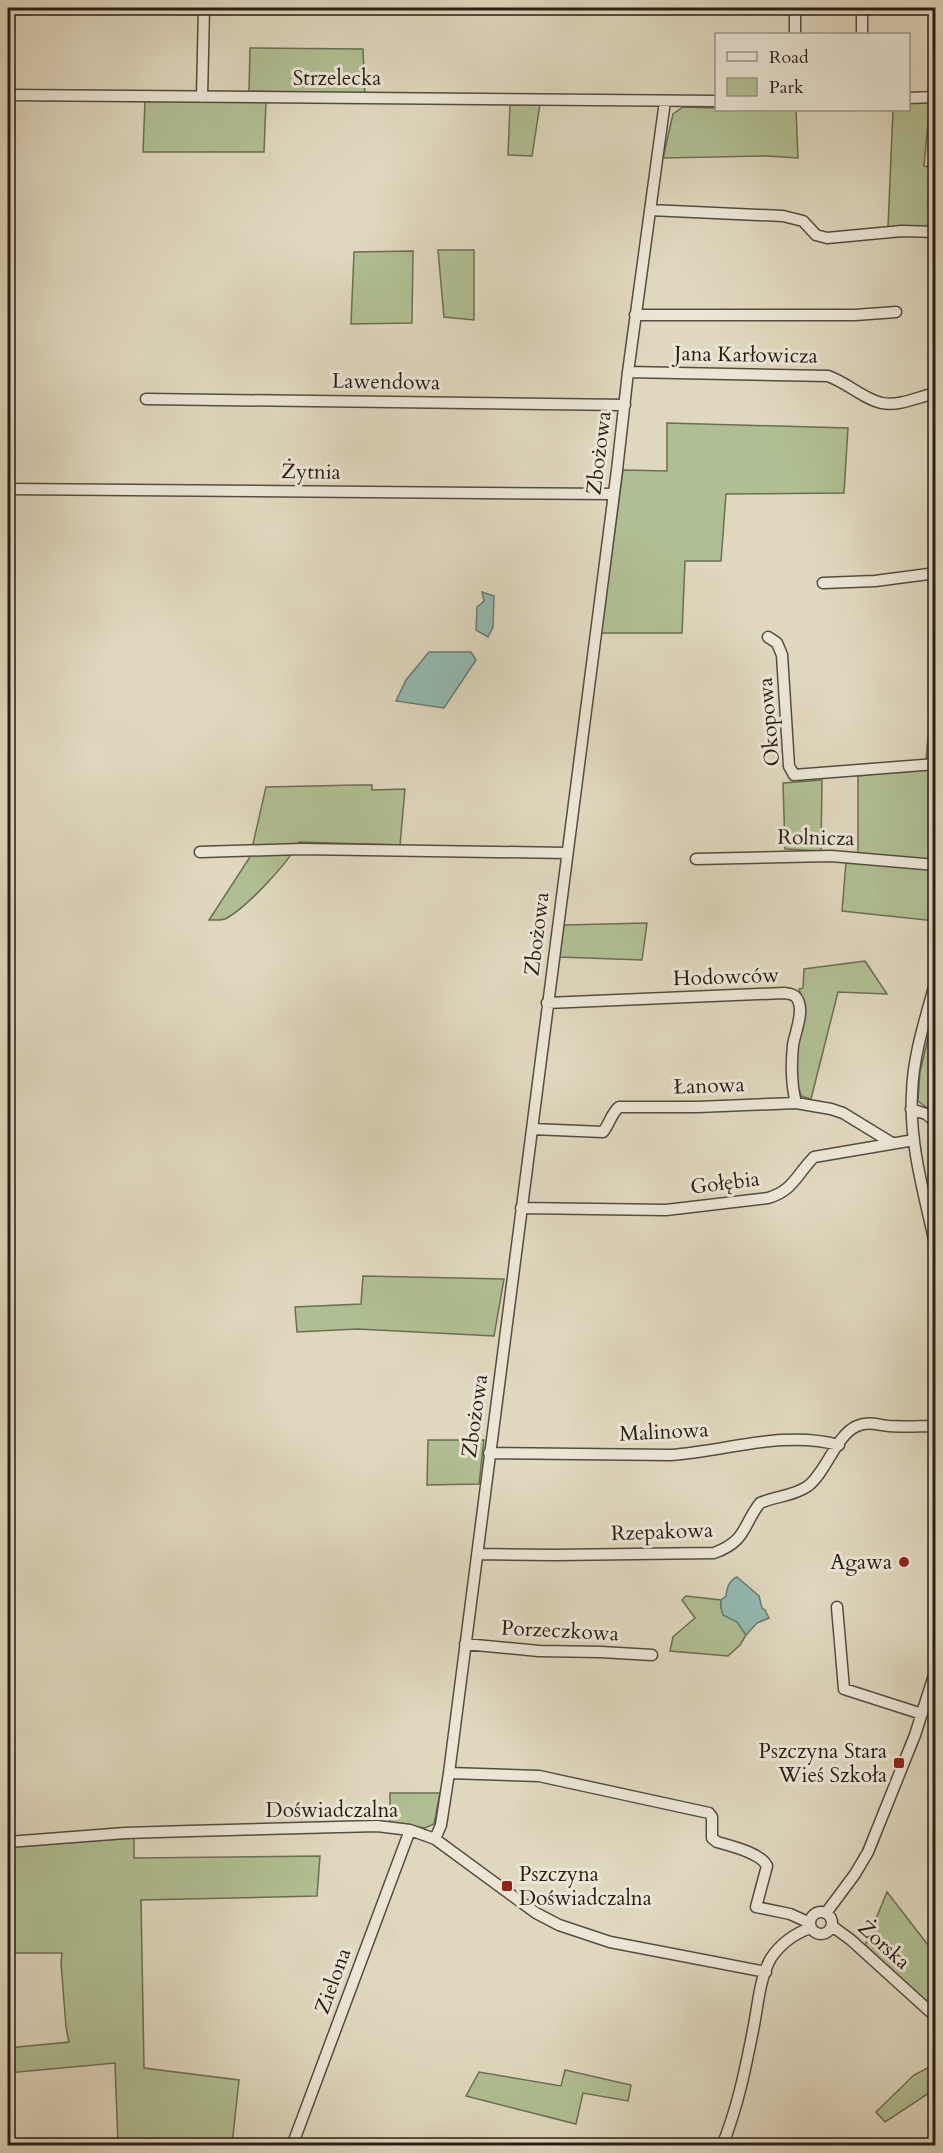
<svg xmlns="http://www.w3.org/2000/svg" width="943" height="2153" viewBox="0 0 943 2153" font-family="Cardo,serif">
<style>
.green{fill:#b0bf93;stroke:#6c6e54;stroke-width:1.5}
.water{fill:#93bab1;stroke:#687b73;stroke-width:1.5}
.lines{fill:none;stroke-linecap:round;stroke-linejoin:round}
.minor-casing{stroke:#564c40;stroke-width:13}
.minor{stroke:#eae5d5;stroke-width:10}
.poi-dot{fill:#8f2418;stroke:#eae5d5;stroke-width:2}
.labels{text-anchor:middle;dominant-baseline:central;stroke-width:6;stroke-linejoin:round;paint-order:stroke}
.street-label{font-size:21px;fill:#281d16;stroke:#eae5d5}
.poi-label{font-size:21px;fill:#281d16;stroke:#eae5d5;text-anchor:end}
</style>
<rect width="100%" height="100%" fill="#dfd7be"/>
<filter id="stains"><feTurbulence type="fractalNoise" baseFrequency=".00333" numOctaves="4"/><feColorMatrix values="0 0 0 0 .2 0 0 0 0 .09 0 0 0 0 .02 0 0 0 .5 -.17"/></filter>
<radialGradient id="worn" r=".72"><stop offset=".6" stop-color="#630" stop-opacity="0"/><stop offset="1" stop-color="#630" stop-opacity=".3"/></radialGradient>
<path class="green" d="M933 12H936L935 91H933Z
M250 48 363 49 365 94 249 91Z
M145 100 266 102 264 152H143Z
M930 102 924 166 935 168V229L888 227 893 110H908L909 103Z
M540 104 532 156 508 155 510 105Z
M683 107 716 108V110H796L798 158 766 156 663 158 673 114Z
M438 250H474V320L444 317Z
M413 251 412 323 351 324 354 252Z
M667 423 848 428 844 493 726 494 721 561H685L682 633H601L623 470 667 471Z
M933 682 936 683 935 759 926 760Z
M935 767V861L858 854V776Z
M822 780 821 851 785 849 783 783Z
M356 785H372V790L405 789 400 845 299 842C288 863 248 906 227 918 222 921 214 920 209 920L250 857 266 787Z
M846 862 935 869V921L842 911Z
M647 923 642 960 559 957 564 925Z
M865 961 887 994 838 992 811 1099 801 1096 795 1074 796 1045 804 1006 799 989 803 988 804 969Z
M935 1008V1114L918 1101 920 1072Z
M363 1276 504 1279 494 1336 358 1329 297 1332 295 1307 361 1304Z
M428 1440H484L479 1484 427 1485Z
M686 1596 721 1600V1608L737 1622 746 1635 740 1645 728 1656 670 1651 673 1637 695 1618 682 1600Z
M390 1793H440L434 1824 425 1828 390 1822Z
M134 1838V1858L320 1856 317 1896 141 1900 144 2068 239 2080 232 2145H118L115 2063 8 2073V2048L69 2042 66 2027 61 1963 62 1953H8V1847Z
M887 1892 935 1954V2011L885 1965 865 1945Z
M935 2064V2089L885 2122 876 2112 914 2075Z
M565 2070 631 2085 628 2101 583 2093 576 2124 466 2096 479 2072 561 2086Z"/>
<path class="water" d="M482 592 494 596 493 627 488 637 476 630 477 607 484 601Z
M429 652H471L476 660 444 708 396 701 406 680Z
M737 1577 759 1596 762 1608 765 1610 769 1618 757 1623 746 1635 737 1622 723 1615 721 1608V1600L726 1596C727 1587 729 1581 737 1577Z"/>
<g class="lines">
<defs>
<path id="minor" d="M795 34V8
M862 34V8
M8 95 716 101
M202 97 204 8
M908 98 936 97
M650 210 783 216 803 221 816 235 827 238 902 231 936 232
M635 315H855L896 312
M628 372 828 376C846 382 865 400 882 403 897 406 914 399 928 395
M146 399 625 405
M8 489 614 494
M823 583 875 581 936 573
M768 637 777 643 782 655 789 766 794 775 936 764
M200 852 301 849 567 853
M696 859 831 856 936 865
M936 980C926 1017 913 1055 912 1093 909 1145 925 1197 936 1248
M547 1003 784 993C792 994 797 995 799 1003 803 1015 795 1033 793 1045 791 1065 791 1084 796 1103
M911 1109 926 1114 936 1122
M532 1129 603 1132C610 1123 611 1114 619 1107H697L796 1103 831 1109 843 1113 892 1143
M521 1208 666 1210 768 1198C793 1191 797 1174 814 1157L914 1140
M489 1453 671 1455C727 1451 783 1430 839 1445
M477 1554 554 1555 714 1553C747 1541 742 1526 760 1503 776 1496 794 1496 808 1486 827 1471 836 1435 857 1426 868 1421 878 1425 889 1426 905 1427 920 1426 936 1426
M837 1607 844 1689 922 1714
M465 1644 539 1651 601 1652 652 1655
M449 1773 539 1776 709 1813 712 1817V1838L717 1842C731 1846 761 1853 767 1866L756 1907 790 1914 810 1923
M435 1839 441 1825 449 1773 617 470 628 372 665 101
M8 1842 125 1833 190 1831 377 1826 410 1830 435 1839 536 1913 559 1925 610 1942 766 1972
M810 1923a11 11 0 1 1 22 0a11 11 0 1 1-22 0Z
M826 1913 855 1874 868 1852 915 1735 936 1669
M832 1926 851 1940 936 2017
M292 2146 410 1830
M722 2146C738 2107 746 2066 754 2025 758 2004 760 1977 771 1958 781 1943 794 1934 810 1928"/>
</defs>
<use href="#minor" class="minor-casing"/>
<use href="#minor" class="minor"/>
</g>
<g class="poi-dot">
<circle cx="904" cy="1562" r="6"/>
<rect x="893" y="1757" width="12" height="12" rx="3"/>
<rect x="501" y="1880" width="12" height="12" rx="3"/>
</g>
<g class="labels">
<g class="street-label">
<text x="337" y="78">Strzelecka</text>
<text transform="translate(746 355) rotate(1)">Jana Karłowicza</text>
<text transform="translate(386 382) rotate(1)">Lawendowa</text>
<text transform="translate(599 453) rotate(-83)">Zbożowa</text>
<text transform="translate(311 472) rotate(1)">Żytnia</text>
<text transform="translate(769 722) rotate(-95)">Okopowa</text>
<text transform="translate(816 838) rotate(1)">Rolnicza</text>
<text transform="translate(537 934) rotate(-83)">Zbożowa</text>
<text transform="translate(726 977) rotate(-2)">Hodowców</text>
<text transform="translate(709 1086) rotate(-2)">Łanowa</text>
<text transform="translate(725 1183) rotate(-7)">Gołębia</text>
<text transform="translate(475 1416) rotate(-82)">Zbożowa</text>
<text transform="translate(664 1432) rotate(-3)">Malinowa</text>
<text transform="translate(662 1532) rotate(-2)">Rzepakowa</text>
<text transform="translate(560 1631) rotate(3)">Porzeczkowa</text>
<text x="332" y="1810">Doświadczalna</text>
<text transform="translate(884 1945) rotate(42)">Żorska</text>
<text transform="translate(333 1981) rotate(-70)">Zielona</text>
</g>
<g class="poi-label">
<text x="892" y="1562">Agawa</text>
<text x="887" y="1751">Pszczyna Stara<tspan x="887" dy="24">Wieś Szkoła</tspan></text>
<text x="519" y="1874" text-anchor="start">Pszczyna<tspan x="519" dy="24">Doświadczalna</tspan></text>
</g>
</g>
<rect width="943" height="2153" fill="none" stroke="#dfd7be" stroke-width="30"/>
<rect x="9" y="9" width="925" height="2135" fill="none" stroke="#281d16" stroke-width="3"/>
<rect x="15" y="15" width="913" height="2123" fill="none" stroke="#281d16" stroke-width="1.5"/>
<rect x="715" y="33" width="195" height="78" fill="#eae5d5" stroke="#9c9589" stroke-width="1.5"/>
<rect x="727" y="52" width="30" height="9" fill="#eae5d5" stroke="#9c9589" stroke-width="1.5"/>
<text x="769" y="63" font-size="18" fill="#281d16">Road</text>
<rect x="727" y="78" width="30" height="18" fill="#b0bf93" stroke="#9c9589" stroke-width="1.5"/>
<text x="769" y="93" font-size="18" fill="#281d16">Park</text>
<rect width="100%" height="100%" filter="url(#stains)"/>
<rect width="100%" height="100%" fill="url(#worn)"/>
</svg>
